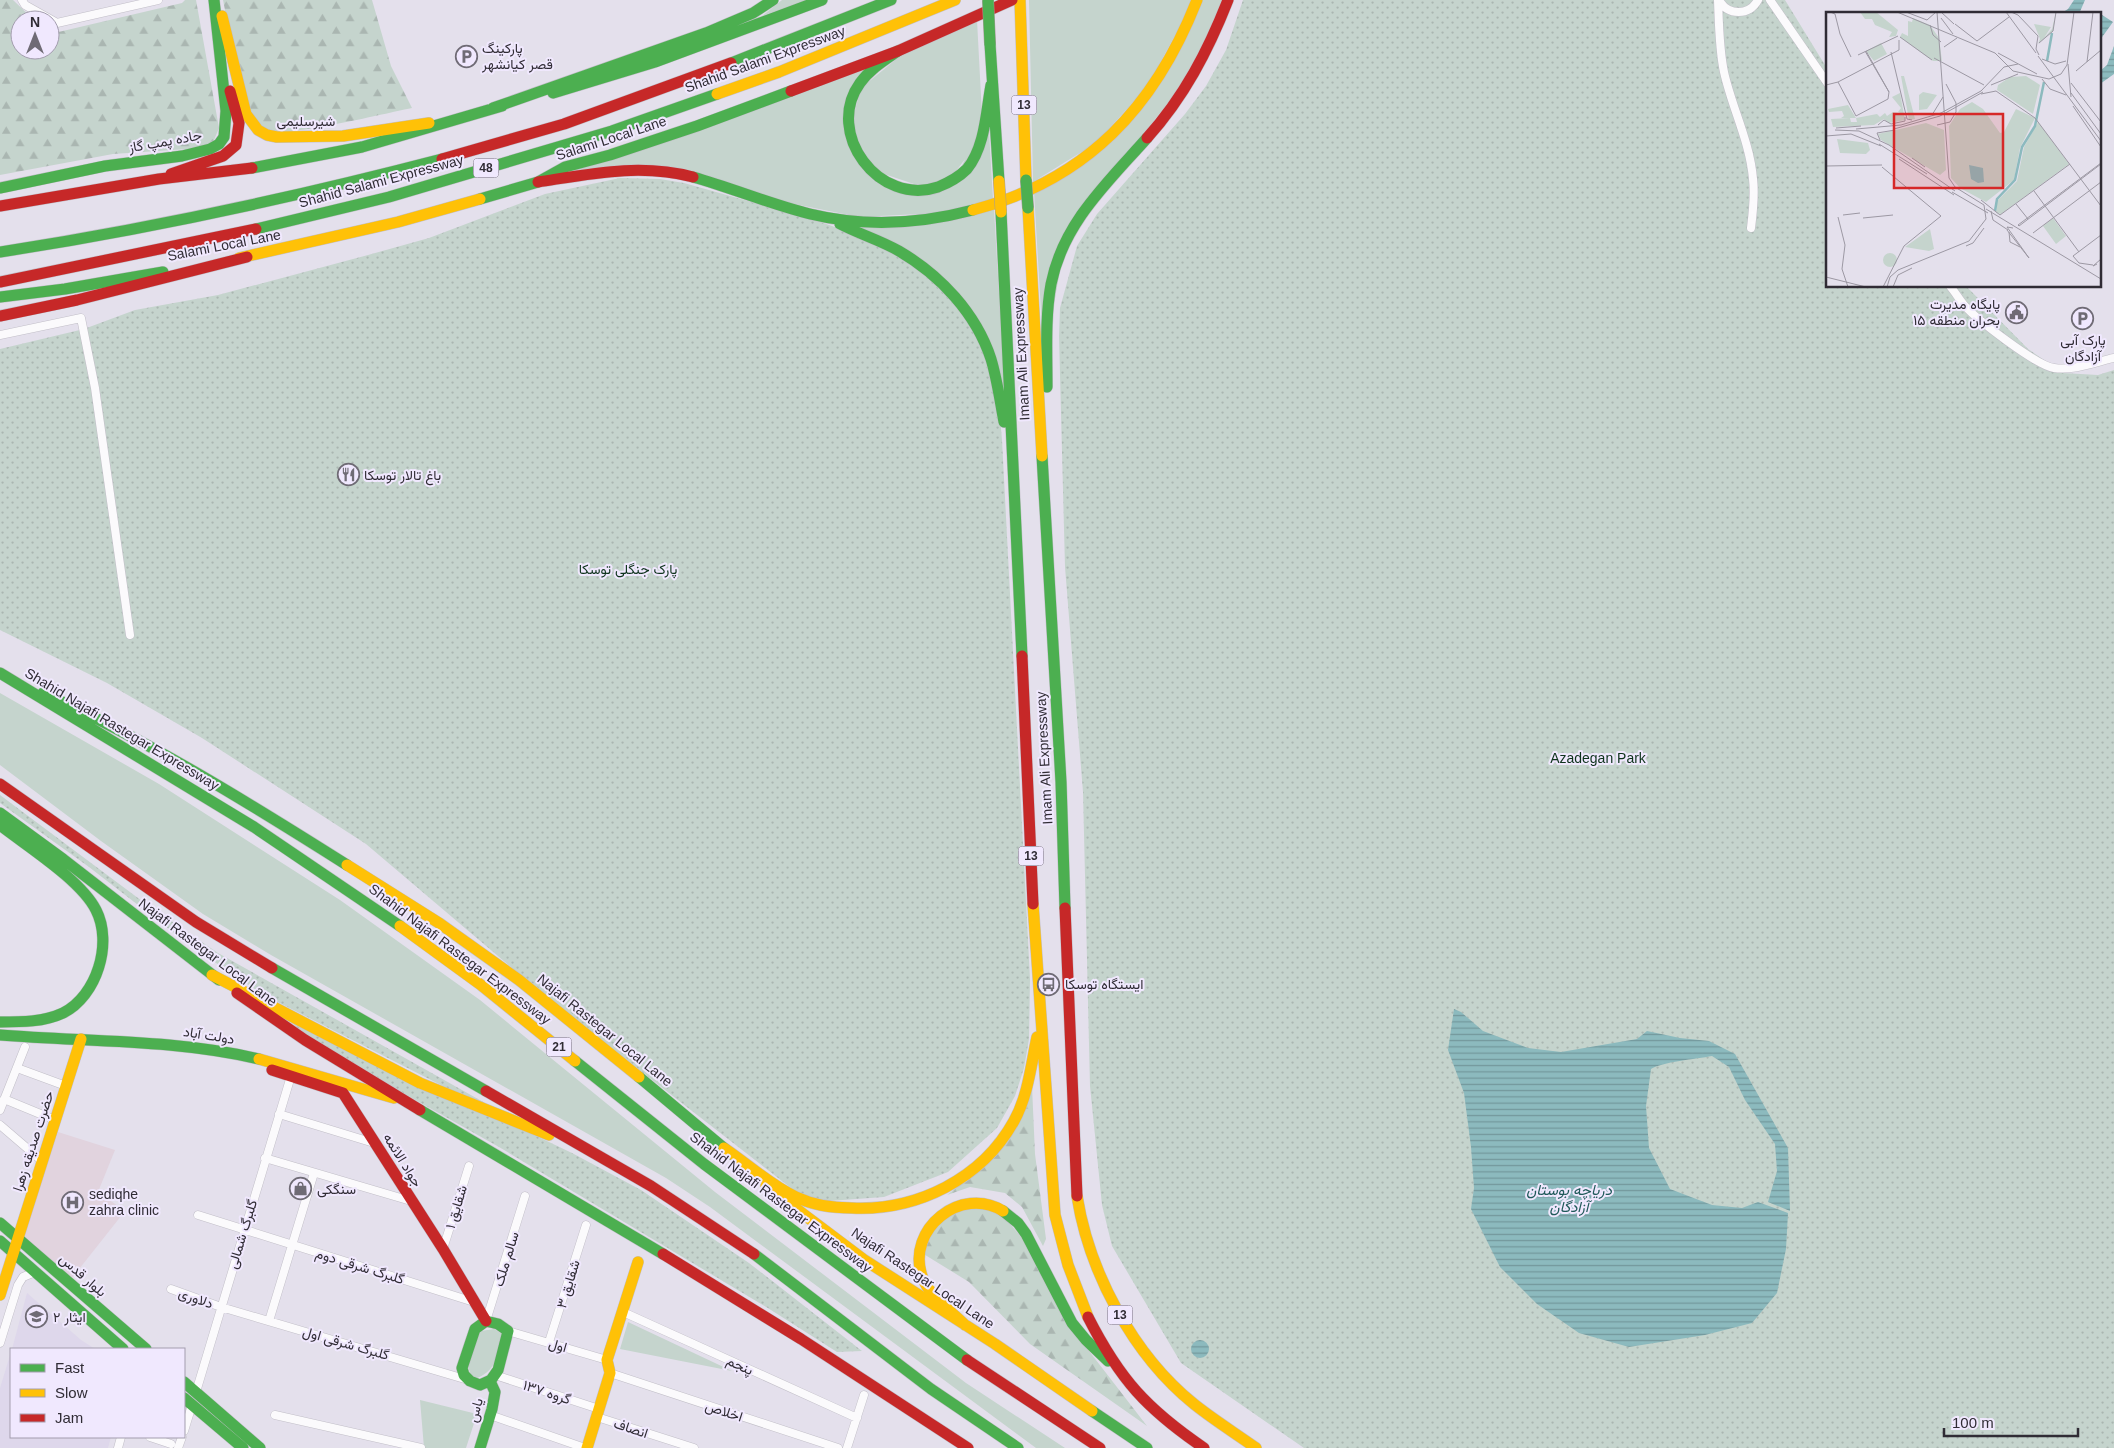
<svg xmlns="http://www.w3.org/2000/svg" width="2114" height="1448" viewBox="0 0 2114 1448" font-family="Arial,Vazirmatn,sans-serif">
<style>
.built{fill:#ded7eb}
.medical{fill:#e1d3de}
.grass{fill:#c5d4cd}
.forest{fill:url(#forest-firs)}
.park{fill:url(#park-dots)}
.water{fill:url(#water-rules)}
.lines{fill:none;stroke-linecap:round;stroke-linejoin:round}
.street-casing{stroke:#c2bfc8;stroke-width:9}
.fast-casing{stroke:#c2bfc8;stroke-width:12}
.slow-casing{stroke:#c2bfc8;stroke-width:12}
.jam-casing{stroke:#c2bfc8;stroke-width:12}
.street{stroke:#fbfafc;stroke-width:8}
.fast{stroke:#4caf50;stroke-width:11}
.slow{stroke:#ffc107;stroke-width:11}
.jam{stroke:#c62828;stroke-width:11}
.fast-bridge-casing{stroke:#a69c98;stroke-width:12;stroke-linecap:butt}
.slow-bridge-casing{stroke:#a69c98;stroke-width:12;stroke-linecap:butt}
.fast-bridge{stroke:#4caf50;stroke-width:11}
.slow-bridge{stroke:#ffc107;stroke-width:11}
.labels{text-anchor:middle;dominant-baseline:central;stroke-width:4;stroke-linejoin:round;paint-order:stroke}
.shield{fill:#f0e8fe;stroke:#6a6471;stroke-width:1}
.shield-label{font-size:12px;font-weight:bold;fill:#302c35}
.poi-label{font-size:14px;fill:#302c35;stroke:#f0e8fe;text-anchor:start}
.street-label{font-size:14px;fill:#302c35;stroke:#f0e8fe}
.park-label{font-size:14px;fill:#0e331c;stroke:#f0e8fe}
.water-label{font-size:15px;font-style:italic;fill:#205a5a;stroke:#f0e8fe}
.inset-river{fill:none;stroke:#8cbabe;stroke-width:2.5}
.inset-road{fill:none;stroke:#9c98a3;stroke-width:1}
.view{fill:#d62828;fill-opacity:0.15;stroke:#d62828;stroke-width:2.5}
.inset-edge{fill:none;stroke:#302c35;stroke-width:2.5}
</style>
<defs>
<pattern id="forest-firs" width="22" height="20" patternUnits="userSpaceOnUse" patternTransform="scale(1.25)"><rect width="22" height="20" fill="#c5d4cd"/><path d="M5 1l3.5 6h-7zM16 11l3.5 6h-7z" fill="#aab6b1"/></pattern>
<pattern id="park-dots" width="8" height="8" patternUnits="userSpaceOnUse" patternTransform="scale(1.25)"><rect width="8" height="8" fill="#c5d4cd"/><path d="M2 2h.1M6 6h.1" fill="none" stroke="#aab6b1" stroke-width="1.8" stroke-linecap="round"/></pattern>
<pattern id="water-rules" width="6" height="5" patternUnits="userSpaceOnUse" patternTransform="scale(1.25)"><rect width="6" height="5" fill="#8cbabe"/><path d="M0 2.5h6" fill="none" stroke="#73979b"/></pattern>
</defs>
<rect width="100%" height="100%" fill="#e4e0ec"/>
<path class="built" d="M27 1293 81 1340 95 1349H12Z
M11 1352V1437H111L108 1448H0V1388Z"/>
<path class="medical" d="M58 1132 115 1150 98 1192 125 1211 72 1278 23 1236Z"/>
<path class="grass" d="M782 0H808L762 16Z
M1029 0H1191L1186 15 1147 87 1096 143 1033 182Z
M1202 0H1223L1207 38 1176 93 1067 229 1044 362 1034 192 1113 141Z
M977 20 982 115 976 145 949 180 926 188 872 170 852 121 861 88 899 57Z
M886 57 848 103 874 181 951 187 988 114 993 199 940 213 859 217 794 204 702 175 573 170Z
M994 209 1005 396 860 226Z
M0 693 159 784 340 900 480 1000 715 1192 966 1383 1065 1448H1036L710 1207 666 1178 271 955 203 914 101 841 0 765Z
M628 1322 732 1371 620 1349Z
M494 1329 502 1334C497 1353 498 1370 477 1378L471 1375 468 1367 478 1334 481 1331Z
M420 1400 477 1414 466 1448H424Z"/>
<path class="forest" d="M0 0H13L34 20H20V50H50V34L182 3 185 0H196L219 128 214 140 202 148 113 154 0 175Z
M223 0H372L391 66 412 108C387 113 284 138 266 131 263 130 259 126 257 124 242 110 228 24 223 0Z
M1032 1086 1035 1154 1046 1239 1043 1246 1022 1207 1005 1193 970 1187 947 1195 985 1166Z
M976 1204 997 1209 1022 1238 1062 1316 1147 1426 1030 1344 969 1282 922 1253 935 1228 952 1211Z"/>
<path class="park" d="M1243 0H1785L1828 70V286H1966L2028 349 2063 373 2098 375 2114 370V1448H1304L1181 1363 1112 1246 1102 1205 1090 1086 1083 792 1065 567 1059 336 1060 308 1077 246 1097 214 1185 114 1206 86 1226 50Z
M620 178 660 179 684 183 812 219 869 239 930 272 984 348 1000 417 1002 440 1030 979 1029 1039 1024 1068 1015 1096 997 1128 948 1172 884 1197 829 1201 800 1195 552 1002 366 844 202 738 107 683 0 630V349L84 329 135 310 218 295 368 255 429 238 545 194Z
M0 795 142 901 218 953 494 1108 490 1110 262 994 191 946 89 867 0 803Z
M288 1018 572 1153 641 1190 749 1263 862 1351 837 1352 771 1310 499 1147 371 1075 301 1033Z"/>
<path class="water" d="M2074 0H2085L2079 14H2060L2068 9Z
M2099 13 2113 22 2100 40V14Z
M2114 46V74L2100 84V71L2107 65Z
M1454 1009 1461 1012 1483 1031 1528 1048 1561 1052 1637 1039 1647 1031 1680 1038 1709 1041 1735 1054 1788 1148 1790 1211 1768 1202 1777 1171 1775 1144 1745 1100 1729 1067 1712 1056C1696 1059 1662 1062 1651 1069L1646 1106 1649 1148 1670 1189 1712 1205 1742 1208 1758 1202 1788 1213 1786 1249 1777 1293 1752 1323 1705 1335 1629 1347 1579 1333 1537 1304 1500 1267 1471 1209 1474 1188 1471 1147 1464 1093 1448 1050Z
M1191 1349a9 9 0 1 1 18 0a9 9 0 1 1-18 0Z"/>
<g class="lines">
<defs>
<path id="street" d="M22 0 25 5 57 23 158 0
M1718 0C1719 24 1719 48 1724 72 1732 108 1750 142 1753 179 1755 195 1753 212 1751 228
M1719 0C1728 16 1749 16 1758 0
M1770 0 1828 84
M1950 286C1955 292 1959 299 1964 305 1976 319 2037 366 2054 368 2073 371 2096 362 2114 358
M0 335 81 318 95 388 130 635
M17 1068 66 1086
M4 1099 55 1120
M0 1110 25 1047
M279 1114 374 1143
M0 1125 42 1161
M265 1158 411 1201
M198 1215 474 1302
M443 1249 469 1166
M171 1289 221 1307 468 1380
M623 1312 857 1418
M269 1321 314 1173
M486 1321 525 1196
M508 1331 607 1360
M549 1342 586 1225
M0 1343 18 1285 23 1277 35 1272
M610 1373 838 1448
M495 1375 599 1409
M196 1392 291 1076
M275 1415 421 1448
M490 1415 585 1448
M597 1417 694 1448
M184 1431 192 1405
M150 1437 171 1444
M118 1448 121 1437
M178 1448 182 1437
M847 1448 864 1395"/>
<path id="fast" d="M990 44 999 181
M898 51C885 60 870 69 860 83 824 133 879 207 938 187 948 183 959 177 967 169 985 147 986 112 991 85
M731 63 891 0
M553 93 655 62 822 0
M493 108 706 33 753 13 773 0
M252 168 362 147 502 106
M693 177C732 188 770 204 810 214 864 227 920 224 973 210
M0 188 105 166 182 156 210 149 219 144 224 137 226 111 214 0
M480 199 538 182 565 167 610 155 697 126 791 91
M1001 212 1022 656
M840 224C859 234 880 240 899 251 940 275 976 313 991 359 997 379 1000 401 1004 422
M256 229 389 197 612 131 717 94
M0 252C149 229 296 197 442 159
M0 297 65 289 163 272
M1047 387C1047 353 1045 317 1051 284 1063 223 1108 182 1147 138
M1042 456 1061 782 1065 908
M0 673 254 827 400 926
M43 693C149 741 249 803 347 865
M0 813 63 859 219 980
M0 825C28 847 81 880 96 910 113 943 97 996 63 1013 44 1022 21 1022 0 1022
M272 968 486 1091
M0 1035C87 1042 173 1039 259 1059
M575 1061 704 1164 967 1360
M639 1077 731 1154
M420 1110 663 1254
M1003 1211 1018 1223 1026 1234 1072 1323 1086 1340 1108 1361
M0 1223 146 1349
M0 1241 123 1349
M754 1254 931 1389 1018 1448
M486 1321 498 1324 508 1331 498 1370 491 1380 480 1385 470 1381 464 1375 462 1368 475 1329Z
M184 1382 260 1448
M184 1398 243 1448
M1092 1411 1147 1448
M480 1448 492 1409 495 1392 490 1381"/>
<path id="slow" d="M1020 0 1026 180
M222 16 246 114 258 130 267 135 277 137 343 136 429 123
M717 94 779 72 955 0
M1028 208 1042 456
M973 210C1087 180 1155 107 1197 0
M239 258 398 222 480 199
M347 865 439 923 519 980 639 1077
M1033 904 1055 1215 1068 1265 1088 1317
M400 926 481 985 575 1061
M212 975 420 1083 549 1135
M259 1059 394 1098
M724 1148C748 1164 770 1185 796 1197 813 1205 834 1208 852 1208 917 1211 982 1179 1014 1121 1028 1096 1031 1065 1037 1037
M766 1186 863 1259 995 1344 1092 1411
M1077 1196C1089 1272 1133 1355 1194 1404 1214 1420 1235 1433 1256 1448
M0 1295 81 1039
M965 1325C951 1311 928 1295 922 1276 906 1229 961 1185 1003 1211
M587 1448 610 1373 607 1360 638 1262"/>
<path id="jam" d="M791 91 898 51 1012 0
M1147 138C1184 97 1208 51 1228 0
M442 159 564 124 731 63
M171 174 223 156 236 145 239 123 230 91
M538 182C590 174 640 163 693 177
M0 206 159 179 252 168
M0 282 256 229
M0 316 77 300 247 257
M1022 656 1033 904
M0 784 196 922 272 968
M1065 908 1077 1196
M237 993 305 1040 420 1110
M272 1070 343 1093 443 1249 486 1321
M486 1091 651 1186 754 1254
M663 1254 801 1339 968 1448
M1088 1317C1120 1380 1147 1409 1204 1448
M967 1360 1100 1448"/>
</defs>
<use href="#street" class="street-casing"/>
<use href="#fast" class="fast-casing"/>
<use href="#slow" class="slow-casing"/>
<use href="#jam" class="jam-casing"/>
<use href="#street" class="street"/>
<use href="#fast" class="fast"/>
<use href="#slow" class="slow"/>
<use href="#jam" class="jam"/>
<defs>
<path id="fast-bridge" d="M988 0 990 44
M1026 180 1028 208"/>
<path id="slow-bridge" d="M999 181 1001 212"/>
</defs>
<use href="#fast-bridge" class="fast-bridge-casing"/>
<use href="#slow-bridge" class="slow-bridge-casing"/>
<use href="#fast-bridge" class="fast-bridge"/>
<use href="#slow-bridge" class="slow-bridge"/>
</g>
<defs>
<symbol id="parking-ring" viewBox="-11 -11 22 22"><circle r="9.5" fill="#f0e8fe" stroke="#6f6b75" stroke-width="1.5"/><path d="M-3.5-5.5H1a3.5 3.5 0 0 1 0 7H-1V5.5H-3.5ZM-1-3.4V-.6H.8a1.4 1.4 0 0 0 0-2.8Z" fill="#6f6b75"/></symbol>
<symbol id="civic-ring" viewBox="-11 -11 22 22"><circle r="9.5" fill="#f0e8fe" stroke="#6f6b75" stroke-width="1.5"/><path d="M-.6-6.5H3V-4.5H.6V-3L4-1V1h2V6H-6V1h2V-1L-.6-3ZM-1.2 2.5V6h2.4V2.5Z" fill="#6f6b75"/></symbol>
<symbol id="restaurant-ring" viewBox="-11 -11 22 22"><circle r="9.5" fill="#f0e8fe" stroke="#6f6b75" stroke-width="1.5"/><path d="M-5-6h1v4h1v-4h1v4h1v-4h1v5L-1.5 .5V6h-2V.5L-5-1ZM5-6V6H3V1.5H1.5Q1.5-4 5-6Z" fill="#6f6b75"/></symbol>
<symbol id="bus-ring" viewBox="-11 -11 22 22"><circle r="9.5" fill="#f0e8fe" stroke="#6f6b75" stroke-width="1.5"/><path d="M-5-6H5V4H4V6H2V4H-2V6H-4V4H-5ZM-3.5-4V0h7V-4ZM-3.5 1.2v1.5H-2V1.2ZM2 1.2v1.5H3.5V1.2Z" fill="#6f6b75"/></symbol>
<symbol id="shop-ring" viewBox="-11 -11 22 22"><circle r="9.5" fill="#f0e8fe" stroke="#6f6b75" stroke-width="1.5"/><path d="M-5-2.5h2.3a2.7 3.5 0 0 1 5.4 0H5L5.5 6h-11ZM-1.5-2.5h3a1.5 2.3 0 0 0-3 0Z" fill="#6f6b75"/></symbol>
<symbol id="hospital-ring" viewBox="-11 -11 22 22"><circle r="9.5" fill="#f0e8fe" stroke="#6f6b75" stroke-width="1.5"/><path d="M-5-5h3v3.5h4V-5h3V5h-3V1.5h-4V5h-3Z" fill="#6f6b75"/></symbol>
<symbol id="school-ring" viewBox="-11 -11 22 22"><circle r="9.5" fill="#f0e8fe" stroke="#6f6b75" stroke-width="1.5"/><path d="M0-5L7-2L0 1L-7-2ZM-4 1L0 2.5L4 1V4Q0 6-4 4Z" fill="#6f6b75"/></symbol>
</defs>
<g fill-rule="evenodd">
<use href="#parking-ring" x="454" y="44" width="25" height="25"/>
<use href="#civic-ring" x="2004" y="300" width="25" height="25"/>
<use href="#parking-ring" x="2070" y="306" width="25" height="25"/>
<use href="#restaurant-ring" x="336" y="462" width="25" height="25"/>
<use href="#bus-ring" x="1036" y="972" width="25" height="25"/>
<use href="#shop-ring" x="288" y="1176" width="25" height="25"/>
<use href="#hospital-ring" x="60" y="1190" width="25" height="25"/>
<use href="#school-ring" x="24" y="1304" width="25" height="25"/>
</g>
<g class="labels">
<g class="shield">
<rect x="1011.5" y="95.5" width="25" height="19" rx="4"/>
<rect x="473.5" y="158.5" width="25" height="19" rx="4"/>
<rect x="1018.5" y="846.5" width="25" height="19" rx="4"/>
<rect x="546.5" y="1037.5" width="25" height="19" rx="4"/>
<rect x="1107.5" y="1305.5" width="25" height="19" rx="4"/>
</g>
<g class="shield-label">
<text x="1024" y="105">13</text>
<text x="486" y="168">48</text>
<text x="1031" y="856">13</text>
<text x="559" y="1047">21</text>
<text x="1120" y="1315">13</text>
</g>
<g class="poi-label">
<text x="482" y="48">پارکینگ<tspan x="482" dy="16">قصر کیانشهر</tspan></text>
<text x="2000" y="304" text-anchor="end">پایگاه مدیرت<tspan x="2000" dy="16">بحران منطقه ۱۵</tspan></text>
<text x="2083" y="340" text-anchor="middle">پارک آبی<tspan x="2083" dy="16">آزادگان</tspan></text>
<text x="364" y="475">باغ تالار توسکا</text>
<text x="1065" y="984">ایستگاه توسکا</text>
<text x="317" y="1189">سنگکی</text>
<text x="89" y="1194">sediqhe<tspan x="89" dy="16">zahra clinic</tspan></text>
<text x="53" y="1317">ایثار ۲</text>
</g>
<g class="street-label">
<text transform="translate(765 59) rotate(-20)">Shahid Salami Expressway</text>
<text x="306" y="121">شیرسلیمی</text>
<text transform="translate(611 138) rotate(-18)">Salami Local Lane</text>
<text transform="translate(165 141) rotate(-10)">جاده پمپ گاز</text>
<text transform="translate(381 181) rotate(-15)">Shahid Salami Expressway</text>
<text transform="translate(224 245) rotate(-11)">Salami Local Lane</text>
<text transform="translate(1021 354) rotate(-93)">Imam Ali Expressway</text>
<text transform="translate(122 729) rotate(31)">Shahid Najafi Rastegar Expressway</text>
<text transform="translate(1044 758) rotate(-93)">Imam Ali Expressway</text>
<text transform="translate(208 952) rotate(37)">Najafi Rastegar Local Lane</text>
<text transform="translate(460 954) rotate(37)">Shahid Najafi Rastegar Expressway</text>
<text transform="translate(605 1030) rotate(39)">Najafi Rastegar Local Lane</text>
<text transform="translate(209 1035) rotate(9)">دولت آباد</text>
<text transform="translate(33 1141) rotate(-72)">حضرت صدیقه زهرا</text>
<text transform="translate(403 1160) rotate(58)">جواد الائمه</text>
<text transform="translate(781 1202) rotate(37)">Shahid Najafi Rastegar Expressway</text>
<text transform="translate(456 1207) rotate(-73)">شقایق ۱</text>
<text transform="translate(242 1234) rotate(-73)">گلبرگ شمالی</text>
<text transform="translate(506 1259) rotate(-73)">سالم ملک</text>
<text transform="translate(360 1266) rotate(17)">گلبرگ شرقی دوم</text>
<text transform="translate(83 1275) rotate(41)">بلوار قدس</text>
<text transform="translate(923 1278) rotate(34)">Najafi Rastegar Local Lane</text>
<text transform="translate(568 1284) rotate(-73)">شقایق ۳</text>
<text transform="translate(196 1298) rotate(20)">دلاوری</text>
<text transform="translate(346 1343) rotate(16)">گلبرگ شرقی اول</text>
<text transform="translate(558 1345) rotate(16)">اول</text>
<text transform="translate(740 1365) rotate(25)">پنجم</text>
<text transform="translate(547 1392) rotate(18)">گروه ۱۳۷</text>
<text transform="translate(475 1410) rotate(-75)">یاس</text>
<text transform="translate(724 1411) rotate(18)">اخلاص</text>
<text transform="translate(631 1428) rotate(18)">انصاف</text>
</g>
<g class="park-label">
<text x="628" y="569">پارک جنگلی توسکا</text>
<text x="1598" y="758">Azadegan Park</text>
</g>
<g class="water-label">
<text x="1569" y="1189">دریاچه بوستان<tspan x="1569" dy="17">آزادگان</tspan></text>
</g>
</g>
<g transform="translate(1826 12)">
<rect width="275" height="275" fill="#e4e0ec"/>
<path d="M230 0 227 19 212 32 214 27 208 12 225 15 218 26 226 17ZM97 80 111 83 101 97 93 98V83Z" fill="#c5d4cd"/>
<path d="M34 0H50L72 18 70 24 63 25 66 20 49 13 46 7H39ZM75 64H78L89 107 83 108ZM74 81 79 108 63 111 58 107 48 113 7 115 5 107 24 106 25 110H31L30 106 51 102 54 105 59 101 61 104 67 100 77 102 72 100 75 96 66 85Z" fill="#c5d4cd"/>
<path d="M87 6 104 13 113 26 116 49H107L74 25 76 21 82 24V9L86 10ZM55 31 61 42 48 49 40 39ZM200 64 214 73 207 102 171 78 172 73 184 65ZM146 90 157 97 174 121 178 120 190 97 209 106 194 136 188 168 160 190 134 176 125 166 123 114 134 97ZM22 93 30 106H15L18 104 16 99 3 100 2 97ZM212 110 243 152 175 202 170 201 171 189 191 169 198 135ZM100 111 118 118 120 158 114 163 55 128 52 122ZM11 127 42 131 44 138 40 142 14 141ZM227 206 240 224 230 232 217 214ZM104 217 108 237 103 239 79 235ZM57 248a7 7 0 1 1 14 0a7 7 0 1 1-14 0Z" fill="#c5d4cd"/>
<path d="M143 153 157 156 158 170 152 171 145 167Z" fill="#8cbabe"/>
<path class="inset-river" d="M221 49 226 21M169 199 171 187 189 168 196 135 209 114 218 70"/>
<path class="inset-road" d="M4 0 9 2 14 22 25 45M71 0 169 41 187 59 223 67 235 62 241 53 248 0M80 0 101 8 110 0M115 0 128 12M180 0 210 41M185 0 192 3 212 24 210 37 213 43M115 6 127 22M129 12 151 29 183 5M104 13 107 23 115 30M74 25 106 48M213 31 227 19 230 0M118 35 131 26M39 39 63 80 40 39M65 40 81 107 86 108M172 41 211 62M32 43 72 24M212 44 275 129M108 46 158 73M216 47 229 52 240 49M261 50 267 0M242 52 245 85M250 59 275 38M216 67 224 77 240 83M12 70 30 104 62 87 63 80M245 71 275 110M0 73 12 70 73 38V28M165 73 192 62M245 81 275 122M155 82 170 79 209 106 275 194M247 94 275 135M106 103 117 85M52 113 58 108 65 112 79 109V105M111 113 124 110 130 100V91L120 72M10 116 35 114M30 117 75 113 115 101 155 79 178 55 192 52M68 117 114 104 157 80M9 118 33 119 63 133 129 179M0 124 25 122 55 134M54 128 51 121 69 118M53 132 101 162M86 146 99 155M73 147 128 183M275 151 192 213 193 214 275 152M0 154 56 153M56 155 115 204 78 234 57 275M208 179 253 240M126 180 162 201M155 188 174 203 244 152M190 192 202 207M160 197 275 267M165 199 167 208 182 218M17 203 34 201M12 205 19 233 16 257 22 275M37 206 67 203M181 218 203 246 181 215 187 216M183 220 184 230 194 235M207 221 275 170M140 234 147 231 158 216M247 244 275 223M247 244 253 251 267 253M271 252 267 254 275 247M0 265 40 275M61 275 64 265 72 258 143 229 160 207 158 193 129 175 123 166 111 0M67 275 72 263 86 256"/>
<path class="view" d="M68 102H177V176H68Z"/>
<rect width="275" height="275" class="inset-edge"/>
</g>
<rect x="10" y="1348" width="175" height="90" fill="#f0e8fe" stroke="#a39dae"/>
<rect x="20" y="1364" width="25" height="8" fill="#4caf50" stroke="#a39dae"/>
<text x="55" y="1373" font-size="15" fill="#302c35">Fast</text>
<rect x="20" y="1389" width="25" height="8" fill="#ffc107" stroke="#a39dae"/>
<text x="55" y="1398" font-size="15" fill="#302c35">Slow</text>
<rect x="20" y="1414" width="25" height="8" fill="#c62828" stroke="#a39dae"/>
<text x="55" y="1423" font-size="15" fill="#302c35">Jam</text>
<g transform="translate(35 35)"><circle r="24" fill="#f0e8fe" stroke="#a39dae"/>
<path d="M0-4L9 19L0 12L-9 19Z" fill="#6f6b75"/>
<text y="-8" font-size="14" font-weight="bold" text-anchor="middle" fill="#302c35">N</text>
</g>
<path d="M1944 1428v8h134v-8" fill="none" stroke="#302c35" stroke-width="2.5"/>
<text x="1952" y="1428" font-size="15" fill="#302c35" stroke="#f0e8fe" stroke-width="4" paint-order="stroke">100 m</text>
</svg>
